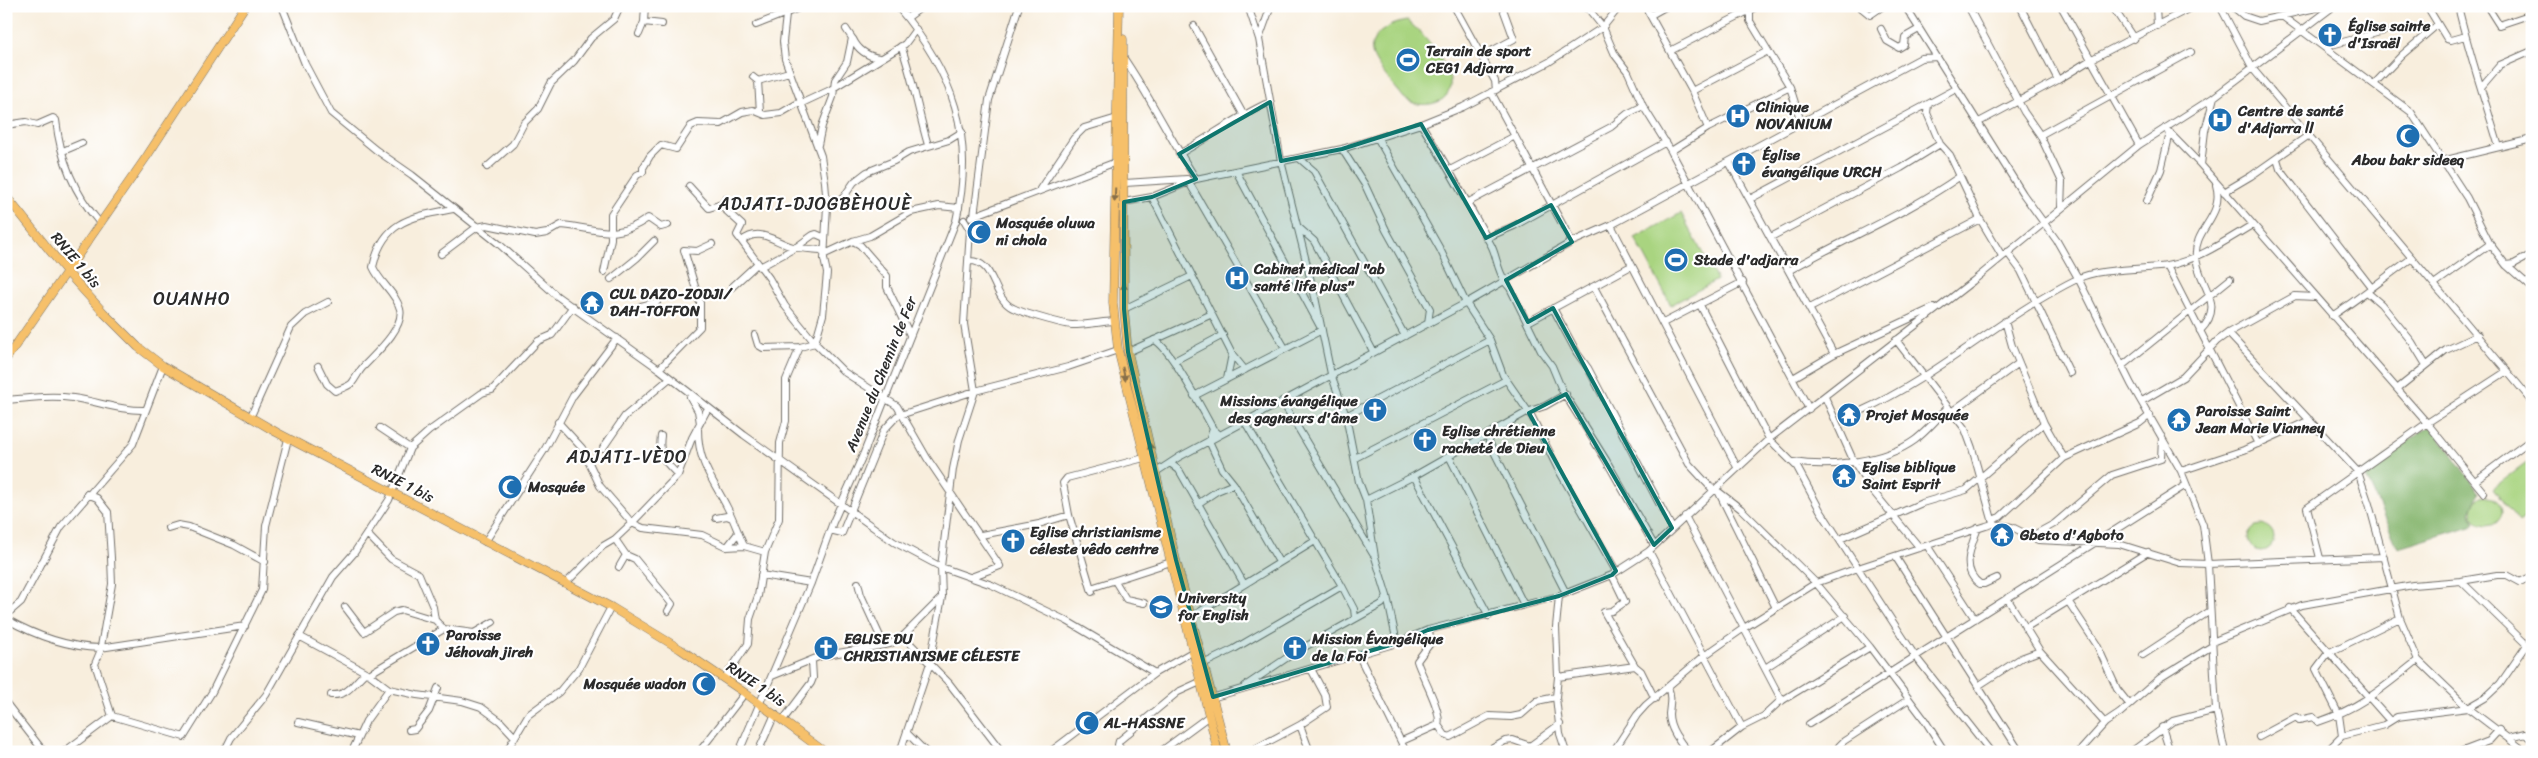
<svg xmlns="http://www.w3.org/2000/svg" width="2538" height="758" viewBox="0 0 2538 758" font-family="Sriracha,sans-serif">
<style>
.green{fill:#a9d480;stroke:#6a8056}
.forest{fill:#86b66e;stroke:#58704c}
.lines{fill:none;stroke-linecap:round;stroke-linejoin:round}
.minor-casing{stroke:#736f69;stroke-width:8}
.major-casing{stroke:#736f69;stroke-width:9}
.minor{stroke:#fff;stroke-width:6}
.major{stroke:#f6c06b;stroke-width:8}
.oneway{fill:#866e48}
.marked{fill:#0f766e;fill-opacity:0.2;stroke:#0f766e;stroke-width:4;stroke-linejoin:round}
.labels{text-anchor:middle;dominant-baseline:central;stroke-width:4.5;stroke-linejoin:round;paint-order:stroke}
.poi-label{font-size:15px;font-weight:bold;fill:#2b2b2b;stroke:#fff;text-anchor:start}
.street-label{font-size:15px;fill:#2b2b2b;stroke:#fff}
.quarter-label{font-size:18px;letter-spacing:1px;fill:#2b2b2b;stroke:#fff}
</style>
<rect width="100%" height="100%" fill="#fff"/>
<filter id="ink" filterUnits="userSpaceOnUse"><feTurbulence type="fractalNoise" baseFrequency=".02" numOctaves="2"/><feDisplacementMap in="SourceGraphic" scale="10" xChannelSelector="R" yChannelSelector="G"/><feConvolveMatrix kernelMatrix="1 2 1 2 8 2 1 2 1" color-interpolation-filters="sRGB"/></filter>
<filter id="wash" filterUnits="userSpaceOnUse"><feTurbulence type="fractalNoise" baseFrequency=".0096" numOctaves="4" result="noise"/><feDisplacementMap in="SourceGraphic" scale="20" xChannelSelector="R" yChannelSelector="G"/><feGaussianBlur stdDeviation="1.12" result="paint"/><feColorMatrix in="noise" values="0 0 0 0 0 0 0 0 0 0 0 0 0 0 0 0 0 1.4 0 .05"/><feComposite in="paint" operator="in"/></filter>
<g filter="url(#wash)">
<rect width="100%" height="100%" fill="#f8eedd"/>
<path class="green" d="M1407 21C1420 29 1449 65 1450 81 1453 106 1418 110 1404 98 1394 85 1379 70 1373 56 1365 35 1392 23 1407 21Z
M1681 213 1717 280 1671 305 1635 238Z
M2532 459V512L2519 522 2493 488Z
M2472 511a15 15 0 1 1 30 0a15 15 0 1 1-30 0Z
M2248 538a13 13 0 1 1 26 0a13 13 0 1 1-26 0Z"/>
<path class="forest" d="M2431 425 2479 493 2470 512 2475 523 2471 526 2398 548 2364 472Z"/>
</g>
<g filter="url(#ink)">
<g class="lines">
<defs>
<path id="minor" d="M282 6 305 64 331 113 376 150 412 175 499 244 557 296 659 369 744 435 894 542 941 567 992 585 1067 621 1155 673
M1248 6 1259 39 1281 161 1315 297 1331 374 1346 416 1359 482 1366 500 1375 557 1387 596 1397 643
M1454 6 1495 81 1496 90
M1586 6 1603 27 1615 55 1628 72 1643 106 1671 151 1809 409
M1645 6 1692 91 1708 128
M1859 6 1870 15 1883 6
M1905 6 2023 194 2057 241 2078 278 2131 384 2181 471 2203 525 2208 564 2216 710 2225 752
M1968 6 2024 112 2040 135 2062 182 2061 208
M2020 6 2058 80
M2061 6 2139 145
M2112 6 2134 39
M2156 6 2157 26
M2220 6 2253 69 2532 401
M2232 6 2244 16 2259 21 2325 6
M2427 6 2447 39 2451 40 2465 36
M2458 6C2469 54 2485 100 2499 147
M2487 6 2499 25 2532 14
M1750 11V21L1790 87 1801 122
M1651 15 1667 6
M2282 16 2411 112 2467 198 2490 244 2506 265 2532 288
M907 18 923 6
M644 22 662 24
M756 25 804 6
M1194 26 1243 114
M1881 29 1887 41 1899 48 1904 45 1905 37 1919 29
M639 34 644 22 645 6
M853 39C858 50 867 56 879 58
M1259 39 1271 6
M901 46C913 78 918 112 928 145
M2324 47 2384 31
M1670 51 1758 6
M1482 56 1514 39 1502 6
M1123 57C1150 96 1170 139 1196 179
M753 77 758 81 760 112
M758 81 789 72
M2375 83 2402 55 2437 25
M2482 86 2500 65 2532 51
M1692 91 1766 52
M1491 92 1572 242
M800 104 830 90 905 44 916 29
M1928 105 1927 113 1940 144 1950 155 1980 219 2002 256
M1979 122 2058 80 2092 59 2194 6
M1421 124C1446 163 1468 204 1491 245 1497 256 1497 270 1505 281
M6 125 26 122 37 125 53 118 56 120C60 157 74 193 99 222
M2165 128 2201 165 2427 423 2484 493
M2040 135 2191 52
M1378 139 1440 249 1466 303 1490 340 1503 375 1532 417 1557 467 1616 571
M818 145 822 126 833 97 835 80 847 62 852 38 846 29
M1342 149 1365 185 1386 230 1430 309 1428 323
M63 151 82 143
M1671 151 1708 128 1790 87
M1179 154C1210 137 1238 116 1270 102
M1300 159 1314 171 1405 336
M2277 159 2280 169 2371 287
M2442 161 2532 139
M1729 162 1834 354
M2201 165 2205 131 2214 97
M487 167 513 144 524 123 538 109 551 83 574 61 591 38 614 19 620 6
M1450 170 1515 136
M1125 183 1187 179 1285 348
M689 186 709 208 722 204 726 199
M1040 189 1074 138 1084 128 1117 118
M2224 192 2251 176 2309 135
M1152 197 1232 354 1245 370
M1750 199 1956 89
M2147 201 2161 170 2170 133
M1124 202 1152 197 1196 179 1342 149 1421 124 1463 107 1549 62 1603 27 1620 6
M1467 203 1611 127 1627 114 1643 106
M720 205 742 225 737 235 769 278 785 306 815 343 844 372 897 406 927 458 1000 566 971 577
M827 206 843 198 854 182 867 172 894 161 909 152 949 140 962 132
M974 216 989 100 1019 6
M971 217 1116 162
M1611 225 1737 467
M1297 226 1314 241 1373 351
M1771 237 1901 168 1940 144
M1486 238 1514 226 1666 142
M742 241C760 226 774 242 793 247 801 249 812 249 821 250L825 254 853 241 870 236 911 212 939 206 959 208
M853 241 860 245 887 276V287L910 335
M684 250 697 251 712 244
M2007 252 2021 271 2070 373
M441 254 477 227 487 225 535 235 547 233 561 225C598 228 614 242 648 218L661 227 668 225
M968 261C996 259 991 298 1013 308 1023 313 1062 324 1072 325 1086 325 1101 322 1114 321
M2506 265 2514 264 2532 254
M2167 266 2258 444
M760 267 795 248 813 235 816 234 825 238
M1790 270C1846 238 1906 214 1959 177
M604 272 611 239V214L637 175 643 172V168L650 156 661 145 676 149 691 126 698 123 721 124 742 112 753 110 765 115 781 113 800 102
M611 279 637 258 654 241
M1504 281 1510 288 1541 351 1552 366 1562 390 1606 460 1654 545
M2434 284 2490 244
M732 287 757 264
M1594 287 1689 464 1713 490 1719 492 1741 509 1816 583 1870 647 1924 719 1945 752
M2367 292 2381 304 2412 342 2426 365
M1700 305 1769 439 1797 467 1820 510 1915 656 1991 752
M641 306 657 302
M1553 308 1577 353 1588 368 1672 528
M1810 308 1980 219
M1124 309 1192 276
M2332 316C2360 298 2385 277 2412 258
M1528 322 1631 266
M1663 323 1743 282
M2200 331C2227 304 2198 285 2196 257 2193 229 2225 217 2216 185
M2228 333 2358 472 2369 504 2400 618 2418 660 2468 708 2526 752
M755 335 758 345 763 348 800 347 815 343 823 315 827 273 824 259 827 206 825 182 821 156 785 59 783 42 787 6
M1154 340C1170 346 1203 411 1213 429L1220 435
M1896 340 1965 429 1972 448 1993 523
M1128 352 1212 314
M1174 361 1223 335
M318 366 327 384 335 391C340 389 348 387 352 383 356 378 359 371 363 367 374 355 405 328 400 309 396 293 380 283 373 267 383 220 412 217 453 209
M2122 366 2230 279
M659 369 700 327V303L684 250
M1793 378 1834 354 1933 308
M1227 379 1232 354
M2397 389 2446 350 2478 335
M1194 396 1322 330 1236 171
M690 397 698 411 700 423
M1825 397 1854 462 1872 490 1920 548
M6 400C28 398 51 395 73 398 97 401 120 411 145 410
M1282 401 1373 554
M2142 401 2183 377 2217 341 2228 333 2295 296 2315 297
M1861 411C1939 376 2000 317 2077 279 2098 268 2142 270 2167 266 2198 260 2225 241 2252 225
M1951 412 2019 363
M1346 416 1490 340
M250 418 291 327 305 314 328 302
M558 422 582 448 600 486 632 523 643 528 702 535 727 547 744 546 765 552
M1245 422 1342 586 1354 609 1355 618
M380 428 410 448
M698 429C698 463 712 478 727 507 734 520 738 533 744 546
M1213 429 1209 441 1222 469 1234 484 1279 562
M1490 433 1489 442 1566 593
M661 436C658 456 665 462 678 475
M603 448 625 416 670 378
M1449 456 1524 605
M1355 458 1506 380
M2064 458 2140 423 2150 415
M1793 462C1829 468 1885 462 1915 440 1927 431 1938 418 1948 407
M1170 463 1179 470 1244 584
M2181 471 2244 450 2310 420
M1156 472 1179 457 1466 303 1572 242 1611 225 1921 58 1937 57
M1414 476 1489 616
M2475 481 2532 439
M1719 493 1776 608
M87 494 97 498 108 512 111 558 112 584 100 652 95 664 112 716
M1366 500 1414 476 1527 412 1545 406 1566 394
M1199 503 1217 491 1234 484
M1685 516 1782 701
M716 518 727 516 732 518
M1992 520 2000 517 2064 458 2044 423 2012 346 2005 321
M168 528 178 525 189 527 234 545 265 562
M1978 528C1971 546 1960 570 1980 584H1984L1997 578
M830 530 842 533 884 430 897 416 975 391 1068 367 1118 350
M367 534 391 559 419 574 433 607 435 620 444 629 474 633 493 622
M981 535 1039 524 1069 515
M2030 537 2054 524 2112 475 2161 459 2162 437
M615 539 626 555 635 559 672 604 668 611
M1840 539 1922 503 1966 490 2044 423
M485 542 545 449 573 396 617 338
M727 547 738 533
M1928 547 1975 619
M1649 551 1742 727
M1895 556 2020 752
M2320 558 2307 508 2427 423 2507 371
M619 567 626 555
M761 575 811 583
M1612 575 1625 602 1612 611 1604 612 1635 666 1641 671 1655 699
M1115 581 1126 599 1144 603
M2461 581 2527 645 2532 647
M566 583 603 546 615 539 632 523 678 475 692 438 708 408
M858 583 861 595 884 645
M1091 588 1171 562
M1092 592 1069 515 1063 483 1067 478 1144 458
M1559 596 1556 627 1558 677 1556 697 1560 734 1566 752
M2007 598 2040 651
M2068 601 2097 645 2117 689 2129 704
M345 607 364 632 394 612 402 610 435 620
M2290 608 2390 721
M6 615 21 602 61 527 133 444 163 366
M1191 617 1315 541
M6 619C36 636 66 647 100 648L245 626
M2025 628 2148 552
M1428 630 1432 641 1417 661C1421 675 1443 712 1438 725
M299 636 369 674 389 689 417 695 462 701 481 707 500 721 514 736
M903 636 949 683 1002 752
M2212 642 2302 605 2413 585 2461 581 2497 575H2507L2520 582 2532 576
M1358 654 1406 752
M2143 655 2210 611
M1203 664 1234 649 1342 586
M1765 668 1845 616
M772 676 821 656 890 644 903 636 942 597
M1558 677 1635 666
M724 679 748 644 750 619 758 596 765 552 779 519 780 443 786 421V380L800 347
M1245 686 1294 653 1382 604 1387 596
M1978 686 2021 658 2040 651 2105 723
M1668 687C1672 697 1670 704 1669 714 1669 728 1680 743 1689 752
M331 695C349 696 353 683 365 673L369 674 444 629
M1208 699 1397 643 1428 630 1559 596 1612 575 1649 551 1769 439 1973 281 2139 145 2214 97 2334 6
M6 703 44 752
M783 720 811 683 813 678 812 661
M298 722 359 736
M1809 724 2186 485
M1300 725 1310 752
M2162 727 2170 752
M409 730 415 729 429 711 438 688
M908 734 926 752
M2342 736 2339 715 2316 669 2328 653 2400 618
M2259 737 2296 717 2299 720 2313 717 2318 722C2360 708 2383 688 2418 660
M2509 738 2525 734 2532 740
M1402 741 1438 725 1445 735 1450 737 1489 716 1511 717 1521 715 1537 701 1556 697
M354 747 366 721 389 689
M64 752 112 716 184 737 212 692 262 590 266 526 288 439
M224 752 231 738 266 695 333 577 354 553 389 500 410 448 429 431 482 393 492 390 538 341 552 335 573 306
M506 752 528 715 559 692 579 668 611 607
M699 752 745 693
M739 752 811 583 833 522 863 455 956 221C976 136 953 72 897 6
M758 752 775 714
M900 752 930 663 942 597 941 567 953 469 959 440 975 391 964 324 970 230 964 220
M1050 752 1155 673 1192 652
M1123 752 1118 745 1119 741 1178 692 1200 682
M1160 752 1209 716
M1249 752 1300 725 1327 707 1325 695 1311 669
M1486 752 1505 741 1513 740 1530 746 1560 724
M1613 752 1637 715 1646 705 1704 656 1744 628 1816 583 1858 568 1986 526 1993 524 2012 527 2038 540 2119 544 2180 563 2208 564 2384 557
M1710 752 1742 727 1764 716 1778 703 1870 647
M1839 752V746L1844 741 1909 699
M2079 752 2105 723 2120 713 2160 678 2212 646
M2131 752 2173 721 2216 710
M2326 752 2342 736 2384 725 2397 717 2468 708 2485 698 2500 684 2527 645
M2460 752 2489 741 2499 730"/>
<path id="major" d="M1119 6 1113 303 1118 350 1218 752
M1123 39 1124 309 1128 352 1176 560 1227 752
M6 196 67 272 104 313 138 347 163 366 276 432 611 607 680 649 745 693 825 752
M6 359 147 156 245 6"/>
</defs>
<use href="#minor" class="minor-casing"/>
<use href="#major" class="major-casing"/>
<use href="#minor" class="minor"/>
<use href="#major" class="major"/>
</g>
<defs><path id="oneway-solid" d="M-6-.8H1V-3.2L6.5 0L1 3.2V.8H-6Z" transform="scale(1.25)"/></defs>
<g class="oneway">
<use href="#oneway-solid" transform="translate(1115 195) rotate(92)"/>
<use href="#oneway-solid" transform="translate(1124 290) rotate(-90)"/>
<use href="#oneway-solid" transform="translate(1124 374) rotate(77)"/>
<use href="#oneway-solid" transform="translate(1151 450) rotate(-103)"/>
</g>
</g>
<path class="marked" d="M1270 102 1281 161 1342 149 1421 124 1486 238 1551 205 1572 242 1506 280 1528 322 1553 308 1672 528 1654 545 1566 394 1529 413 1616 571 1612 575 1559 596 1428 630 1397 643 1213 697 1176 560 1128 352 1124 309V202L1152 197 1196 179 1179 154Z"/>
<defs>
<symbol id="church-disc" viewBox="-11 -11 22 22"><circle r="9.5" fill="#1f6fb2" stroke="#fff"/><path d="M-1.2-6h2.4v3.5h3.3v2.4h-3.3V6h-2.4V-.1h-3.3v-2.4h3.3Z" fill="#fff"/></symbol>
<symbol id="stadium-disc" viewBox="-11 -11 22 22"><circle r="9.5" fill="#1f6fb2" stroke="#fff"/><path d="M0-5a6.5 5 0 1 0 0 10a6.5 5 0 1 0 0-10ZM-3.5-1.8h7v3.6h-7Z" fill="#fff"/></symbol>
<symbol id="hospital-disc" viewBox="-11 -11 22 22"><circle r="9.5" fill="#1f6fb2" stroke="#fff"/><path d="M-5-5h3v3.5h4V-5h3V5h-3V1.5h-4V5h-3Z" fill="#fff"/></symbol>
<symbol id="mosque-disc" viewBox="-11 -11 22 22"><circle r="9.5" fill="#1f6fb2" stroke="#fff"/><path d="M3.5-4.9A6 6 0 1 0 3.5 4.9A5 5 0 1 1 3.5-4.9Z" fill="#fff"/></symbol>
<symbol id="temple-disc" viewBox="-11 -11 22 22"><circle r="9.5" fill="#1f6fb2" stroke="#fff"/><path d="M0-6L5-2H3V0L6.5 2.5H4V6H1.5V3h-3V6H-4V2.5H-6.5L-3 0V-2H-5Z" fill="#fff"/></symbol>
<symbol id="university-disc" viewBox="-11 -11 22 22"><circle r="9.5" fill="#1f6fb2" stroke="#fff"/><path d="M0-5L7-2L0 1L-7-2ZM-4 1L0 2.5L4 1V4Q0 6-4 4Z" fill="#fff"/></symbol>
</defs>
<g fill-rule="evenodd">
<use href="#church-disc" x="2316" y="21" width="28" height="28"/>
<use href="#stadium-disc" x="1394" y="46" width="28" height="28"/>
<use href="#hospital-disc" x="1724" y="102" width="28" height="28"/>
<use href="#hospital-disc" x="2206" y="106" width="28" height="28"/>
<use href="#mosque-disc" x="2394" y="122" width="28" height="28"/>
<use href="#church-disc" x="1730" y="150" width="28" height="28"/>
<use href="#mosque-disc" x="965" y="218" width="28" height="28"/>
<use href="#stadium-disc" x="1662" y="246" width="28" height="28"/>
<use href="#hospital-disc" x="1223" y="264" width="28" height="28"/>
<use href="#temple-disc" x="578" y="289" width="28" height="28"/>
<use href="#church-disc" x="1361" y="396" width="28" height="28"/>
<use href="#temple-disc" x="1835" y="401" width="28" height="28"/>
<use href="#temple-disc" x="2165" y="406" width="28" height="28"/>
<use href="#church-disc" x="1411" y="426" width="28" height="28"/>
<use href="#temple-disc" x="1830" y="462" width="28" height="28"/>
<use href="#mosque-disc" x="496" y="473" width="28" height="28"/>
<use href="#temple-disc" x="1988" y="521" width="28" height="28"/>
<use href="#church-disc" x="999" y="527" width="28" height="28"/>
<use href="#university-disc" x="1147" y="593" width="28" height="28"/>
<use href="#church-disc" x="414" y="630" width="28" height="28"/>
<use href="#church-disc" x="812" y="634" width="28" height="28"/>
<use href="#church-disc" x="1281" y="634" width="28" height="28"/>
<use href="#mosque-disc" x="690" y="670" width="28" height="28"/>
<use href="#mosque-disc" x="1073" y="709" width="28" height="28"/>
</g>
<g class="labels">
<g class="poi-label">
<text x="2348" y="26">Église sainte<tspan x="2348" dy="17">d'Israël</tspan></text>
<text x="1426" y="51">Terrain de sport<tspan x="1426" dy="17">CEG1 Adjarra</tspan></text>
<text x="1756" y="107">Clinique<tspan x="1756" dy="17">NOVANIUM</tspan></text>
<text x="2238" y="111">Centre de santé<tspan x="2238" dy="17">d'Adjarra ll</tspan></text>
<text x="1762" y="155">Église<tspan x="1762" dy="17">évangélique URCH</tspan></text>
<text x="2408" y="160" text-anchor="middle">Abou bakr sideeq</text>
<text x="996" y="223">Mosquée oluwa<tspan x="996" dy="17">ni chola</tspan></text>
<text x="1694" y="260">Stade d'adjarra</text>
<text x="1254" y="269">Cabinet médical "ab<tspan x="1254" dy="17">santé life plus"</tspan></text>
<text x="610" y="294">CUL DAZO-ZODJI/<tspan x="610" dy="17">DAH-TOFFON</tspan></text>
<text x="1358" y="401" text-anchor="end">Missions évangélique<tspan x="1358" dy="17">des gagneurs d'âme</tspan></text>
<text x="2196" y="411">Paroisse Saint<tspan x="2196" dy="17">Jean Marie Vianney</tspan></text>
<text x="1866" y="415">Projet Mosquée</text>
<text x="1442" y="431">Eglise chrétienne<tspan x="1442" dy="17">racheté de Dieu</tspan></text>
<text x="1862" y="467">Eglise biblique<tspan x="1862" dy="17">Saint Esprit</tspan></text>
<text x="528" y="487">Mosquée</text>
<text x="1030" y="532">Eglise christianisme<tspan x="1030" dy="17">céleste vêdo centre</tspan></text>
<text x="2020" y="535">Gbeto d'Agboto</text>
<text x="1178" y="598">University<tspan x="1178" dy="17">for English</tspan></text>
<text x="446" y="635">Paroisse<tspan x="446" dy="17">Jéhovah jireh</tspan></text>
<text x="844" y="639">EGLISE DU<tspan x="844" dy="17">CHRISTIANISME CÉLESTE</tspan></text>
<text x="1312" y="639">Mission Évangélique<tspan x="1312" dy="17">de la Foi</tspan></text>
<text x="686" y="684" text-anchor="end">Mosquée wadon</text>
<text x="1104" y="723">AL-HASSNE</text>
</g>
<g class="street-label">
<text transform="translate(76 260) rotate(50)">RNIE 1 bis</text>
<text transform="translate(881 374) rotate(-68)">Avenue du Chemin de Fer</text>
<text transform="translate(403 483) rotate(27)">RNIE 1 bis</text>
<text transform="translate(756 684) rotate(34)">RNIE 1 bis</text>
</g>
<g class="quarter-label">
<text x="815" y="204">ADJATI-DJOGBÈHOUÈ</text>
<text x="192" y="299">OUANHO</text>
<text x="627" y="457">ADJATI-VÈDO</text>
</g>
</g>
<rect width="2538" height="758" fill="none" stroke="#fff" stroke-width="25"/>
</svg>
